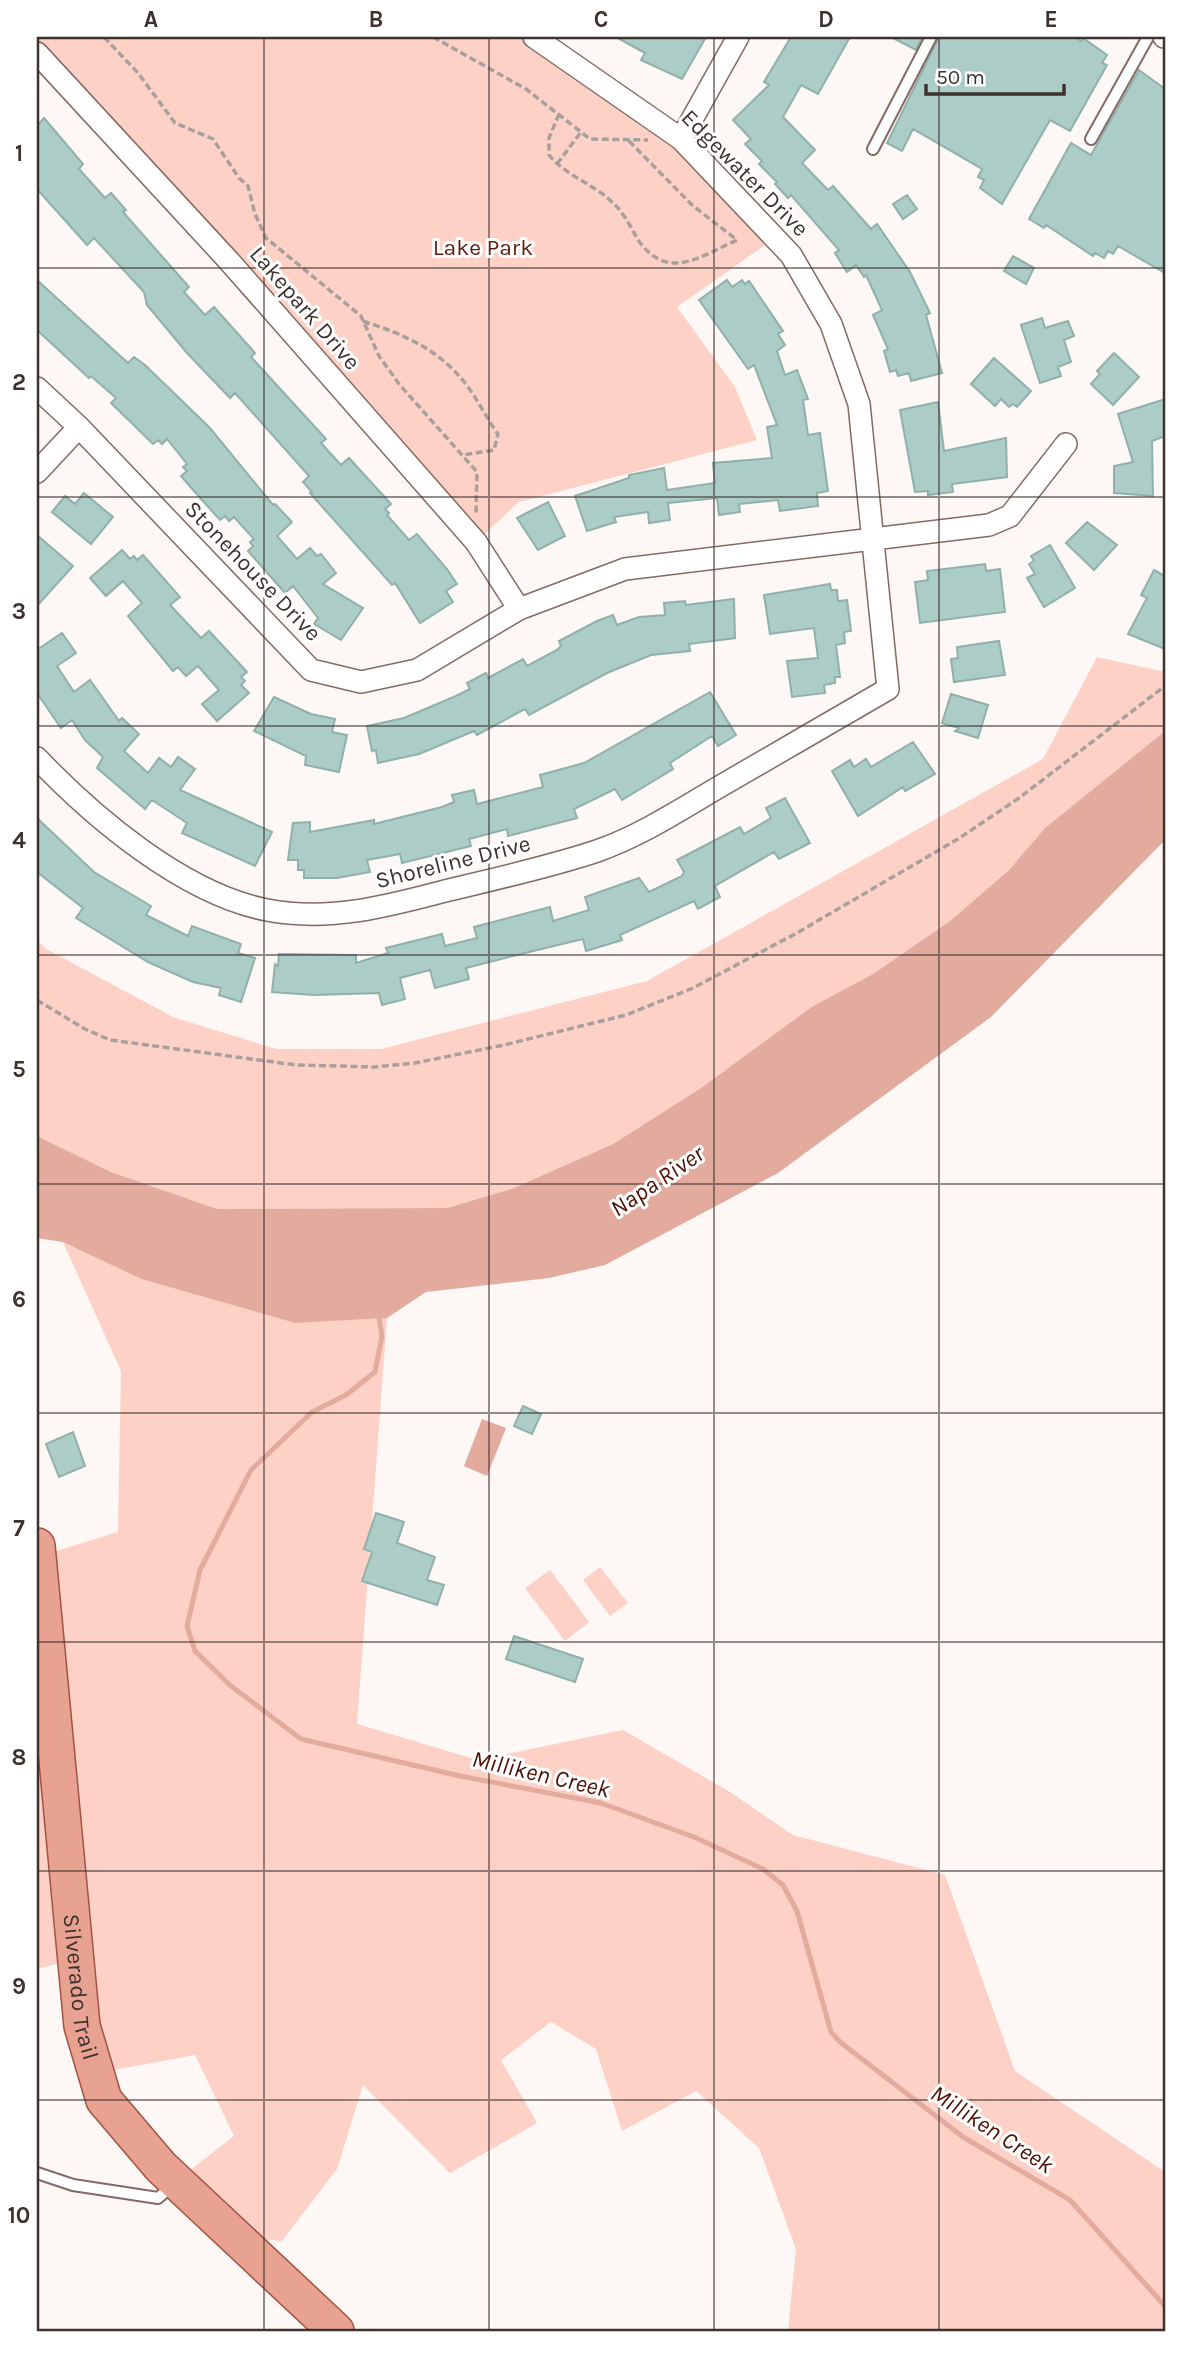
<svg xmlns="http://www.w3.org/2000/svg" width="1202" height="2368" viewBox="0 0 1202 2368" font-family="Karla,sans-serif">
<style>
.green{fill:#fed1c6}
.water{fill:#e2ab9e}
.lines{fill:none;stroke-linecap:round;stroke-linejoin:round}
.stream{stroke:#e2ab9e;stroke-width:5}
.building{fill:#accdc7;stroke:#90b0aa;stroke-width:2}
.service-casing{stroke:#856a64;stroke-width:14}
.minor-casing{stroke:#856a64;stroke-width:24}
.primary-casing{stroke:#a25240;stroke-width:38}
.path{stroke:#a9a09e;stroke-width:3.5;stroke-dasharray:7 3.5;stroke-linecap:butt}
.service{stroke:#fff;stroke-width:10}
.minor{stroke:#fff;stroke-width:21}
.primary{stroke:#e8a292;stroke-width:35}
.grid{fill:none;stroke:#3e322f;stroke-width:2;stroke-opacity:0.55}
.labels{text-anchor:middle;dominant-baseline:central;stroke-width:6;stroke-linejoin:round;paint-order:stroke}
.street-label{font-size:23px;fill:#3e322f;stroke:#fff}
.park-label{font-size:23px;fill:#5d1d0e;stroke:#fff}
.water-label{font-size:24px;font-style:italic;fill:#4f0f02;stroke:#fff}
.neatline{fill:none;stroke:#3e322f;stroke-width:2.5}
.grid-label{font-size:23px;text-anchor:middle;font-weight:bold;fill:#3e322f}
</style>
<rect width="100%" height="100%" fill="#fdf7f5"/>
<path class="green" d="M37 37H535L681 139 775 238 677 307 735 387 757 440 519 502 476 542 37 56Z
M1097 657 1165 672V731L1045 828 1009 870 950 921 873 974 813 1006 701 1088 613 1144 514 1188 447 1208 216 1209 111 1172 37 1136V940L48 950 173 1017 276 1049H381L647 981 1043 759Z
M63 1242 141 1279 295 1323 387 1318 357 1724 478 1760 623 1730 730 1792 793 1835 945 1875 1015 2071 1165 2172V2331H788L796 2249 759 2148 696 2091 622 2131 596 2049 551 2022 501 2060 537 2123 450 2173 363 2085 337 2169 282 2241 235 2237 176 2181 234 2136 195 2055 98 2073 76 1959 37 1969V1546L40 1556 118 1532 121 1371Z
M600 1567 628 1603 610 1616 583 1580Z
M550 1570 589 1622 565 1641 525 1588Z"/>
<path class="water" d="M1165 731V840L991 1017 778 1173 605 1265 549 1278 426 1292 387 1318 295 1323 141 1279 63 1242 37 1238V1136L111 1172 217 1209 447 1208 514 1188 613 1144 701 1088 813 1006 873 974 950 921 1009 870 1045 828Z
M482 1419 506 1428 487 1476 464 1466Z"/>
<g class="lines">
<path class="stream" d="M378 1312 382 1336 375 1372 346 1395 312 1412 251 1470 200 1570 187 1626 195 1651 231 1686 301 1739 460 1776 601 1803 694 1837 763 1869 783 1885 797 1911 831 2032 840 2042 963 2137 1070 2200 1165 2306"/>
</g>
<path class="building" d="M616 37H706L682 79 641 60 645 53Z
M791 37H850L818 94 801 85 783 117 815 150 802 163 828 190 833 186 871 229 877 224 910 272 930 313 926 315 942 373 911 381 909 373 898 376 896 370 890 372 884 351 888 349 873 315 882 310 866 275 864 277 856 265 847 272 835 253 839 250 791 195 788 198 775 184 777 182 759 164 762 161 745 144 751 139 733 120 769 85 764 82Z
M891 37H922L916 50Z
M939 37H1074L1081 41 1083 38 1107 55 1102 63 1107 65 1070 131 1050 120 1002 204 980 188 984 180 978 177 982 169 913 129 902 151 887 143Z
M1139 70 1165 89V273L1118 246 1113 254 1108 251 1104 258 1095 253 1093 256 1046 225 1044 228 1029 219 1071 143 1091 155Z
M44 118 83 164 79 169 105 198 111 193 126 210 123 212 189 287 184 292 205 315 214 307 255 353 251 357 326 439 321 443 341 465 349 458 391 504 385 509 389 513 387 515 409 540 417 534 447 569 457 584 446 591 453 602 420 623 395 583 392 585 310 493 312 492 303 482 309 476 235 393 230 398 187 353 147 305 144 292 94 238 87 245 37 189V126Z
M907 195 917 209 903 219 893 204Z
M1013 256 1034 268 1026 284 1004 271Z
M37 280 128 363 134 357 145 365 210 428 273 505 275 504 292 522 277 536 297 559 310 548 317 556 321 554 336 573 323 584 363 608 341 640 314 624 318 618 293 586 285 593 248 551 253 546 250 542 254 539 234 517 229 521 225 516 220 520 194 491 181 476 187 471 183 467 187 464 167 439 162 444 158 440 153 444 111 403 116 398 91 376 89 378 37 330Z
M727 280 732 287 742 280 745 284 749 281 783 331 778 334 785 345 777 351 785 375 797 370 808 399 803 400 808 435 820 433 828 491 817 493 818 506 780 511 778 500 739 504 740 512 719 515 717 498 668 503 670 520 649 523 648 512 614 517 616 522 587 531 575 496 629 478V475L664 468 667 490 715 483 713 463 772 458 767 427 777 425 754 365 748 369 699 300Z
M1042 318 1045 328 1068 321 1074 336 1064 340 1071 362 1058 367 1061 376 1040 383 1021 325Z
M1114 353 1139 377 1113 405 1091 384 1100 374 1097 371Z
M994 358 1031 391 1017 407 1013 404 1009 407 1001 399 995 406 971 384Z
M1165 399V436L1152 441 1153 496 1114 493V466L1133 462 1118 414Z
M938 402 944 451 1006 438 1007 477 952 484 953 492 928 495V491L915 492 900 410Z
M84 493 113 517 91 544 52 512 65 496 75 504Z
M548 502 565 536 538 550 517 518Z
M1087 522 1117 545 1094 570 1066 543Z
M37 535 73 566 37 606Z
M1050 545 1075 588 1044 607 1027 578 1035 574 1029 564 1034 561 1031 556Z
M122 550 130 559 134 556 137 560 143 555 180 597 170 605 201 638 209 631 247 672 241 677 245 681 241 685 249 693 217 721 202 704 219 690 198 666 186 676 178 667 173 671 128 616 142 603 123 581 106 596 90 578Z
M985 564 986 571 1000 569 1005 612 920 623 915 582 928 580 927 571Z
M1154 570 1165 576V649L1128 634 1147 598 1141 595Z
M830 584 831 590H837L838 601 847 600 851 631 844 632 845 643 836 645 840 677H835V683L824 685 825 693 792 697 787 661 818 658 814 628 770 634 764 595Z
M734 599 735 638 689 644 690 651 651 655 607 673 529 715 525 709 477 735 474 731 419 754 378 763 376 750 372 751 367 726 404 718 456 696 470 689 467 683 486 673 488 678 523 659 527 666 557 650 561 646 559 641 597 621 613 615 617 625 639 617 665 615 664 603 685 601 686 605Z
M62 633 76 653 57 666 74 692 90 680 119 721 122 718 139 734 124 751 148 773 159 758 171 767 178 757 195 769 180 790 272 832 255 866 182 833 187 823 152 800 145 809 97 768 103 757 85 740 72 720 61 728 37 693V650Z
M999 641 1005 675 954 682 951 659 958 658 957 647Z
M710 692 736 735 718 746 712 736 670 763 673 769 622 800 615 789 574 809 577 818 508 836 507 829 469 839 471 846 402 863 400 854 367 860 370 872 337 878H304V870H298V860H288L293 823 310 822V832L374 820V824L442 807 454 802 452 795 474 790 477 804 543 787 540 775 584 763Z
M951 694 988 705 978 738 955 731 959 728 942 723Z
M274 697 311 714 335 719 332 732 347 735 339 772 305 765 306 756 254 731Z
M913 742 935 774 905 791 903 787 858 816 832 771 850 760 854 767 866 759 871 767Z
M785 798 810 843 779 859 774 852 715 886 720 897 698 909 694 901 620 935 622 940 586 951 583 939 529 952 466 968 469 979 435 988 430 970 400 978 405 999 382 1005 379 993 314 995 272 992 275 964 278 966 279 954 356 955V963L388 953 386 948 442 934 445 946 477 938 474 927 550 907 553 921 589 910 585 897 639 878 649 892 682 876 684 872 677 860 740 827 744 834 771 818 766 808Z
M37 818 94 872 151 906 146 915 188 936 192 926 241 944 238 953 255 958 241 1002 219 995 221 988 193 982 148 962 76 918 83 908 37 872Z
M523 1406 541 1414 532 1434 514 1426Z
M73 1432 85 1466 59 1477 46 1444Z
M376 1513 404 1522 397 1543 435 1557 427 1580 444 1585 437 1605 362 1581 372 1552 364 1549Z
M514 1636 583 1659 575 1682 506 1659Z"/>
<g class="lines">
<defs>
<path id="service" d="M1091 139 1148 37
M873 149 931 37
M37 2173 73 2185 158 2198 172 2186"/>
<path id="minor" d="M1164 37H1165
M37 53 229 261 476 542 519 609
M681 139 738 37
M37 388 79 427 311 670 361 682 417 670 519 609 625 569 989 525 1010 516 1066 444
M37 472 79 427
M37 758C94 818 184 894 267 910 330 922 389 906 449 890 499 878 549 867 597 851 640 836 680 810 719 787 775 754 832 722 888 689L859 404 831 324 791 255 681 139 534 37"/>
<g id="primary">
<path id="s1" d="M37 1546 82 2026 104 2100 161 2167 336 2331"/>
</g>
</defs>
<use href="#service" class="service-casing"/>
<use href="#minor" class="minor-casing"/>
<use href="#primary" class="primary-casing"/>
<path class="path" d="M104 37 138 73 175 123 213 139 239 178 248 186 255 214 266 238 361 316 379 356 399 384 477 472 476 513
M433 37 526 89 590 139 648 140
M559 114 549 138V155C567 177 595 184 614 204 624 213 631 228 638 240 668 282 699 257 737 240L692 205 629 141
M557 164 581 132
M363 321C405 335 441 350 468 387 479 402 487 419 498 434L494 450 463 455
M37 1000 83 1028 110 1040 296 1065 375 1067 415 1063 504 1045 626 1015 693 988 795 934 958 839 1019 798 1165 686"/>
<use href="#service" class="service"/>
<use href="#minor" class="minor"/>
<use href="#primary" class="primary"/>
</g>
<path class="grid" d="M264 37V2331M489 37V2331M714 37V2331M939 37V2331M37 268H1165M37 497H1165M37 726H1165M37 955H1165M37 1184H1165M37 1413H1165M37 1642H1165M37 1871H1165M37 2100H1165"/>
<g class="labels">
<g class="street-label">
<text transform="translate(745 173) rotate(45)">Edgewater Drive</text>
<text transform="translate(305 308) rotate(49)">Lakepark Drive</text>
<text transform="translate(253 571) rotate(46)">Stonehouse Drive</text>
<text transform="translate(453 862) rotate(-14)">Shoreline Drive</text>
<text stroke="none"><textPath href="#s1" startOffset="443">Silverado Trail</textPath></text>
</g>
<g class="park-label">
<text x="483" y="247">Lake Park</text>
</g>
<g class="water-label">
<text transform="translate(657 1181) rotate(-34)">Napa River</text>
<text transform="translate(541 1774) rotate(13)">Milliken Creek</text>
<text transform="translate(992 2129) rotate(33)">Milliken Creek</text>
</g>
</g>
<rect width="1202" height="2368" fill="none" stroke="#ffffff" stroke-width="77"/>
<path d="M926 84v10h138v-10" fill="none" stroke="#3e322f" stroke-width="3.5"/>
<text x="936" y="84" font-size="21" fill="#3e322f" stroke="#ffffff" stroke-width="5" paint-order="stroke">50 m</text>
<rect x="38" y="38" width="1126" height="2292" class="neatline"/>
<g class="grid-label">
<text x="151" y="27">A</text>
<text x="376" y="27">B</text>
<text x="601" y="27">C</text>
<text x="826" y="27">D</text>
<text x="1051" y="27">E</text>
<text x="19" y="161">1</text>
<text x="19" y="390">2</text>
<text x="19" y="619">3</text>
<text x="19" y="848">4</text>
<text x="19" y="1077">5</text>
<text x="19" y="1307">6</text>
<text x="19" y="1536">7</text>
<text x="19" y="1765">8</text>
<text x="19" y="1994">9</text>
<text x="19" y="2223">10</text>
</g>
</svg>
